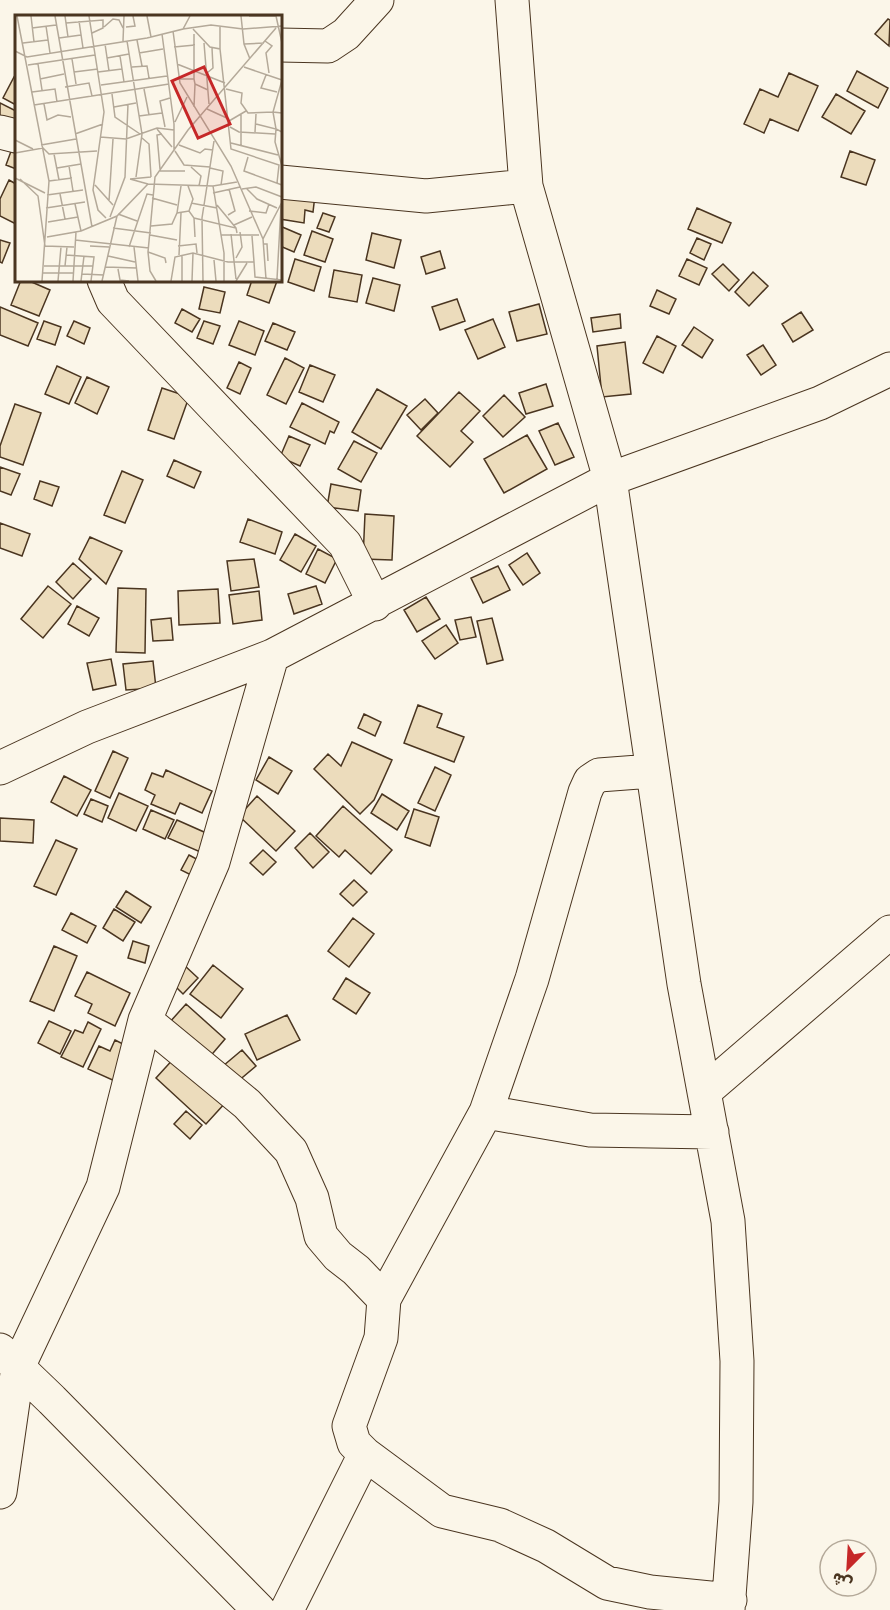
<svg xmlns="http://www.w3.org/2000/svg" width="890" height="1610" viewBox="0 0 890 1610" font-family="Rubik,'Noto Sans Arabic',sans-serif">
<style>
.building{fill:#ecdcbc;stroke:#4a3520;stroke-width:1.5}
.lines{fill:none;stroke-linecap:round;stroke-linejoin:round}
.minor-casing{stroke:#4a3520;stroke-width:35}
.minor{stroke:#fbf6e9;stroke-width:33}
.inset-road{fill:none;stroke:#b4a999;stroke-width:1.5}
.view{fill:#c62828;fill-opacity:0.15;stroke:#c62828;stroke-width:3}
.inset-edge{fill:none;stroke:#4a3520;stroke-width:3}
</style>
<rect width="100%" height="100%" fill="#fbf6e9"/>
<path class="building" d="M888 19 890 20 889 46 875 34Z
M857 71 888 88 878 108 847 91Z
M789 73 818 86 798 131 770 119 764 133 744 124 760 89 778 97Z
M14 77 16 79V105L3 98Z
M836 94 865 111 851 134 822 117Z
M0 103 16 111V128L0 126Z
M14 143 16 144V169L6 165Z
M850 151 875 160 866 185 841 177Z
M9 180 16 184V224L0 216V199Z
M280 189 315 195 313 212 305 210 304 223 280 219Z
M697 208 731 223 722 243 688 229Z
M323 213 335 217 329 232 317 228Z
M280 226 301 235 294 252 280 246Z
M312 231 333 239 325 262 304 255Z
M372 233 401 240 394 268 366 260Z
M697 238 711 244 704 260 690 253Z
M0 240 10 243 2 263 0 262Z
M440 251 445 268 426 274 421 257Z
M295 259 321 267 314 291 288 282Z
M687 259 707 268 699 285 679 276Z
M723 264 739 280 729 291 712 274Z
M334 270 362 275 357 302 329 297Z
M753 272 768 286 749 306 735 292Z
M373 278 400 285 394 311 366 303Z
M21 280H27L50 290 39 316 11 305Z
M252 280 277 281 269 303 247 295Z
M204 287 225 292 220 313 199 309Z
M657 290 676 299 669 314 650 306Z
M457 299 465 321 440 330 432 307Z
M539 304 547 334 517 341 509 312Z
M0 307 38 323 28 346 0 335Z
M182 309 200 319 192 332 175 323Z
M801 312 813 330 793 342 782 324Z
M620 314 621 328 593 332 591 318Z
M493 319 505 347 478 359 465 330Z
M44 321 61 327 55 345 37 339Z
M74 321 90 328 84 344 67 336Z
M204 321 220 326 213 344 197 338Z
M239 321 264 331 255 355 229 345Z
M273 323 295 332 287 350 265 341Z
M694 327 713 340 702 358 682 345Z
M657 336 676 346 663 373 643 363Z
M625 342 631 394 602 397 597 346Z
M763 345 776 365 761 375 747 355Z
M285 358 304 368 286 404 267 395Z
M239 362 251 368 240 394 227 388Z
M310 365 335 375 323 402 299 392Z
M57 366 81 377 69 404 45 394Z
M87 377 109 387 97 414 75 403Z
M546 384 553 406 526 414 519 393Z
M162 388 189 397 174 439 148 430Z
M377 389 407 406 381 449 352 432Z
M459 392 480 411 461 431 473 442 450 467 417 436Z
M504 395 525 417 503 437 483 416Z
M425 399 438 413 421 430 407 415Z
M302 403 339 422 334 433 330 431 325 444 290 427Z
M15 404 41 413 23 465 0 457V446Z
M558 423 574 457 555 465 539 431Z
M527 435 547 469 504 493 484 459Z
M289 436 310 445 300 466 280 457Z
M354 441 377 453 361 482 338 469Z
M174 460 201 472 194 488 167 476Z
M0 467 20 474 11 495 0 491Z
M122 471 143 480 125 523 104 515Z
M40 481 59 487 52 506 34 499Z
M331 484 361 490 358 511 327 507Z
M365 514 394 516 392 560 363 559Z
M248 519 282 532 275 554 240 542Z
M0 523 30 534 22 556 0 548Z
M295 534 316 546 301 572 280 560Z
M90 537 122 551 106 584 79 559Z
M318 549 337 559 325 583 306 574Z
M527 553 540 573 523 585 509 565Z
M254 559 259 587 231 591 227 561Z
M73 563 91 579 73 599 56 582Z
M498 566 510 590 483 603 471 578Z
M48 586 71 604 43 638 21 619Z
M316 586 322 604 294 614 288 594Z
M118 588 146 589 145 653 116 652Z
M218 589 220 623 179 625 178 591Z
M259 591 262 620 233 624 229 595Z
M426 597 440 619 417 632 404 610Z
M77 606 99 618 89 636 68 624Z
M471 617 476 637 460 640 455 620Z
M171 618 173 640 153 641 151 620Z
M492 618 503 660 487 664 477 621Z
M446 625 458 643 435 659 422 641Z
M111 659 116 685 93 690 87 663Z
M153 661 156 688 126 690 123 664Z
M418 705 442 714 437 727 464 737 454 762 404 743Z
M364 714 381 722 375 736 358 728Z
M352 742 392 760 374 800 360 814 314 769 328 754 341 766Z
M113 751 128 758 110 798 95 791Z
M269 757 292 771 278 794 256 780Z
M435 767 451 775 435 811 418 803Z
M166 770 212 791 202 813 180 803 175 814 151 804 155 795 145 790 152 773 163 777Z
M64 776 91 790 77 816 51 802Z
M119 793 148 806 136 831 108 818Z
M382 794 409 811 397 830 371 813Z
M257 796 295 831 276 851 239 816Z
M91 799 108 806 102 822 84 814Z
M343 806 392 850 371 874 345 850 339 857 316 836Z
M414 809 439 817 430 846 405 837Z
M151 810 174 820 165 839 143 829Z
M0 818 34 820 33 843 0 841Z
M177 820 213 836 205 854 168 838Z
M310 833 329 852 313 868 295 848Z
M56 840 77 849 56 895 34 886Z
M263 850 276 862 263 875 250 863Z
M189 855 204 863 197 878 181 870Z
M354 880 367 892 353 906 340 894Z
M126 891 151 907 141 923 116 907Z
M114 909 135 922 123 941 103 928Z
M71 913 96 926 87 943 62 930Z
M353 918 374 934 349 967 328 951Z
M133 941 149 946 145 963 128 958Z
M54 946 77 956 54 1011 30 1001Z
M184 965 198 978 183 994 169 980Z
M213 965 243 989 221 1018 190 994Z
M87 972 130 993 115 1026 88 1013 92 1004 75 996Z
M346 978 370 993 356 1014 333 999Z
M186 1004 225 1039 208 1059 169 1023Z
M287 1015 300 1040 257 1060 245 1034Z
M49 1021 71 1031 60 1054 38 1043Z
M88 1022 101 1029 83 1067 61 1057 75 1030 83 1033Z
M115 1040 133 1049 117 1082 88 1069 99 1046 110 1051Z
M242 1050 256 1066 237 1082 223 1066Z
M176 1056 226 1102 206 1124 156 1078Z
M186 1111 202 1125 190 1139 174 1124Z"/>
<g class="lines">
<defs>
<path id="minor" d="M512 0 526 186 610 479 684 984 728 1221 737 1361 736 1502 728 1610
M280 45 328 46 346 34 377 0
M0 132 16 136
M280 182 426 196 526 186
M104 280 113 301 345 544 375 604
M0 768 87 727 272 656 610 479 820 403 890 369
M145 1020 247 1104 291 1151 312 1198 321 1236 338 1256 356 1270 384 1299 381 1338 349 1426 354 1443 365 1454 442 1511 500 1525 546 1546 607 1583 650 1592 730 1600
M704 1092 890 932
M486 1112 590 1130 712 1132
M384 1299 486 1112 532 979 585 792 590 781 599 775 652 771
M0 1350 52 1400 259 1610
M0 1492 18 1367 103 1187 145 1020 213 862 272 656
M287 1610 365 1454"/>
</defs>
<use href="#minor" class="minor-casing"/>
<use href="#minor" class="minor"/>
</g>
<g transform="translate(15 15)">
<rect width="267" height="267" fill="#fbf6e9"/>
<path class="inset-road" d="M2 1 34 166 27 266M16 1 19 27M40 1 77 212M50 1 53 22M74 1 89 97 78 175 83 195 91 203M132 1 136 22M226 1 229 29 235 44M234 1H261M261 1 267 28M64 6 68 33M51 8 88 5V13L77 18M31 11 35 38M89 12 98 4 104 5 108 13M111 12 120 11 118 1M205 12V34M17 13 41 10M168 14 196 10 228 14 267 11M178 14 195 32 205 34 216 134 264 150 262 168M158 16 165 68 216 151 248 224M147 19 159 109V136M44 23 66 20M122 25 127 51M108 26 109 1M112 26 127 119 121 162M250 26 257 31 251 38 254 58M8 28 33 25M189 28 194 89M90 29 94 56M229 29 249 28M159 32 180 30M0 36 12 42 132 23 168 14 175 1M124 38 148 34M105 41 109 67M92 43 114 39M57 44 61 69M23 49 27 75M162 49 210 68M13 50 80 40M117 52 132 51 134 63M229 52 267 65M59 57 83 54M83 57 107 54M192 58 198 53 197 33M251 60 246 73 262 77M25 64 49 59M163 64H179L180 69 193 75M179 64V19M267 65 258 97 267 98M86 70 152 61M50 72 74 68 77 81M129 74 134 100M211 74 227 78 226 88 233 98 258 97 261 114 267 117M17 77 40 74 42 87M97 79 100 102 125 119M29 89 32 105 43 100 56 102M19 90 154 69M99 92 121 88M179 92 180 69M192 94 214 104M124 101 147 98M214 106 231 96M160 107 172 82M241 109 261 114 260 127 267 151M150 112 145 86 155 83M215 112 224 117 260 119M142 114 157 132M240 117 241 99M60 119 88 109M85 122 111 124 142 113 159 115M127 123 134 129 136 162M0 125 18 134M216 128 263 140M26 130 61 124M164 130 185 138 190 134 198 135M226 130V99M160 136 169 150 195 152M0 138 28 133 34 139 82 136M39 139 44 165M233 142 229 156 267 170M54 151 58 176M176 152 186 161 184 171M42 153 66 149M195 153 208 156 206 170M145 154 142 120 147 119M145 156H170M0 163 30 178M5 164 23 181 30 231 59 232M115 164 136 162M115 164 133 169M34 166 57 163M80 170 98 190M173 171 178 184 174 196M198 171 209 238V266M227 174 241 172 267 182M232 174 242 184 262 193M198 178 225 172M45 179 50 204M32 180 68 175M137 183 162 190M94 186 98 124M176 188 202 193M60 189 66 216M202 190 221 213M31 193 70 187M234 196 251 198 254 189M162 198 166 171M103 199 122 206M213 200 220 196 214 174M95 202 110 162 113 89M179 203 221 213 222 218M33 207 63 202M219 210 237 202M136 211 157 209 162 198 174 196 179 203 180 222M98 213 136 218M216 219 221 264M135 220 162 225M206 220H244M237 221 239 247M32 222 66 216 102 201 133 169 198 171 222 167M60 225 134 233M248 229H252L253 246M75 231 94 232M163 231 181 229 182 238M114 232 132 179 138 180M119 232 123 266M133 237 150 243 151 248M51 240 79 242 76 266M164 240 166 198M167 240V266M93 241 120 247M221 243 227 232 225 217M199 245 201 266M29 251H78M50 251 52 232M90 252 122 253M103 254 105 265 114 266M28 258H58M67 259 89 260M251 264 248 224 267 187M262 264 266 191M43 266 46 232M58 266 61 217M66 266 69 241M87 266 102 201M141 266 135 256 133 237 140 162 173 115 261 13M156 266 160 242 178 238 213 247H239L240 262 267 265M177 266 178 238M188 266 187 203 199 126M221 266 232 248"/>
<path class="view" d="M189 52 215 109 183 123 157 66Z"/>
<rect width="267" height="267" class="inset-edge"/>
</g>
<g transform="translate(848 1568) rotate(204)"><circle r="28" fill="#fbf6e9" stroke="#b4a999" stroke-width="1.5"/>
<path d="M0-4.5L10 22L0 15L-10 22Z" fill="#c62828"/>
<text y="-9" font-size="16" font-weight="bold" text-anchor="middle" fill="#4a3520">ش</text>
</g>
</svg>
